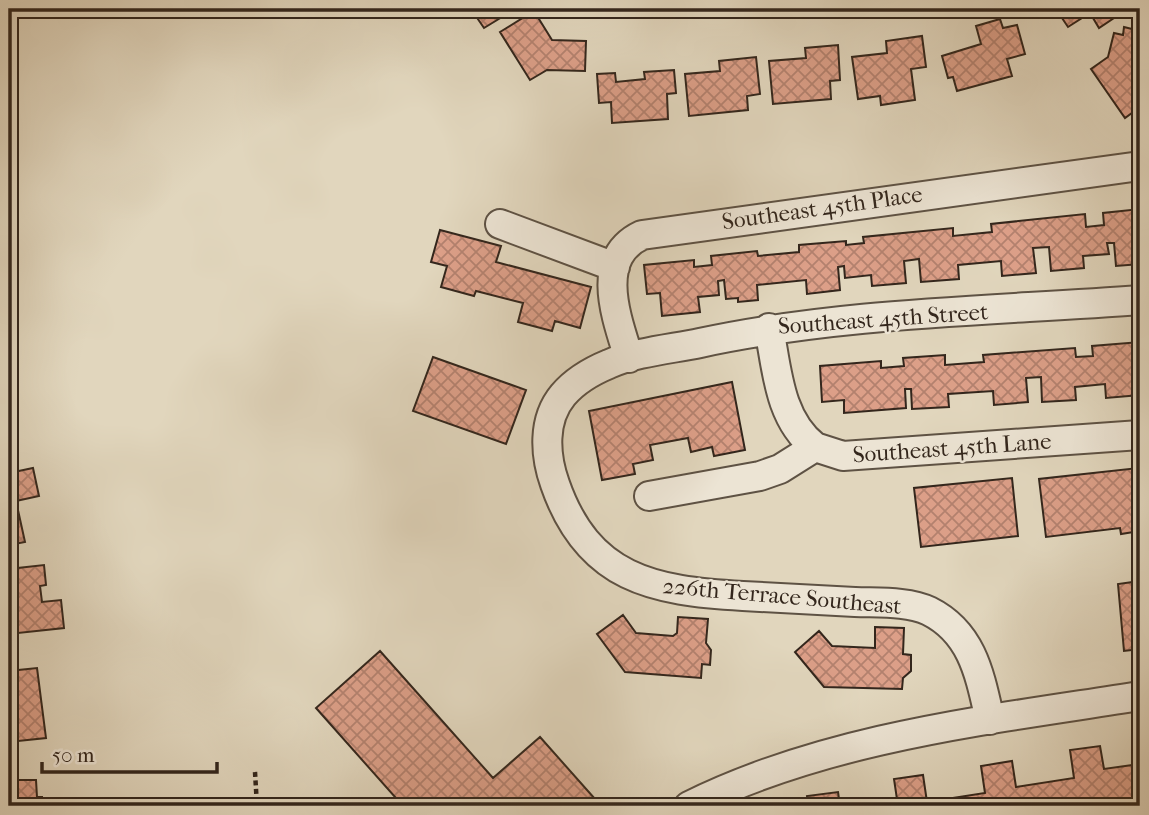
<svg xmlns="http://www.w3.org/2000/svg" width="1149" height="815" viewBox="0 0 1149 815" font-family="'IM FELL French Canon',serif">
<style>
.building{fill:url(#building-cross-hatch);stroke:#33261c;stroke-width:2}
.lines{fill:none;stroke-linecap:round;stroke-linejoin:round}
.minor-casing{stroke:#5e5244;stroke-width:32}
.path{stroke:#33261c;stroke-width:4.5;stroke-dasharray:5 3.5;stroke-linecap:butt}
.minor{stroke:#ece4d4;stroke-width:28}
.labels{text-anchor:middle;dominant-baseline:central;stroke-width:5;stroke-linejoin:round;paint-order:stroke}
.street-label{font-size:23px;fill:#33261c;stroke:#ece4d4}
</style>
<defs>
<pattern id="building-cross-hatch" width="8" height="8" patternUnits="userSpaceOnUse" patternTransform="scale(1.75)"><rect width="8" height="8" fill="#dc9f88"/><path d="M0 0l8 8M0 8l8-8" fill="none" stroke="#b3816e"/></pattern>
</defs>
<rect width="100%" height="100%" fill="#e1d6bd"/>
<filter id="stains"><feTurbulence type="fractalNoise" baseFrequency=".00286" numOctaves="4"/><feColorMatrix values="0 0 0 0 .2 0 0 0 0 .09 0 0 0 0 .02 0 0 0 .5 -.17"/></filter>
<radialGradient id="worn" r=".72"><stop offset=".6" stop-color="#630" stop-opacity="0"/><stop offset="1" stop-color="#630" stop-opacity=".3"/></radialGradient>
<path class="building" d="M471 9H515L484 28Z
M1056 9H1121L1123 12 1099 28 1090 13 1068 27Z
M534 11 552 40 586 41 585 71 547 70 530 80 500 32Z
M1000 19 1003 28 1017 25 1025 54 1007 59 1012 76 957 91 953 77 948 78 942 56 981 44 976 26Z
M1124 27 1140 31 1134 54 1140 63V107L1125 118 1091 69 1108 57 1114 33 1123 35Z
M922 36 926 67 911 69 915 100 881 105 880 96 858 99 852 57 887 53 886 41Z
M838 45 840 80 830 81 831 99 773 104 769 61 806 58 805 48Z
M756 57 760 94 747 96 748 110 689 116 685 74 720 71 719 61Z
M674 70 676 93 667 94 668 119 612 123 611 102 599 103 597 74 615 73 616 82 645 79 644 72Z
M1140 209V264L1116 266 1114 243H1107L1109 254 1083 256 1084 268 1051 271 1049 247 1033 248 1036 273 1002 276 1001 261 958 265 959 279 921 282 919 259 904 261 906 283 872 286 871 275 845 278 844 266 838 267 840 290 807 294 806 280 757 285 758 300 738 302V298L726 299 724 280 718 281 719 295 698 297 700 312 662 316 660 293 647 294 644 265 694 260V267L712 265 711 256 757 251 758 256 799 252V245L846 241V245L864 243 863 237 953 228V236L992 232 991 224 1085 214 1086 227 1104 225 1103 213Z
M440 230 501 246 496 262 591 287 580 328 555 321 552 331 518 322 523 303 476 291 474 296 441 287 447 266 431 262Z
M1140 342V395L1106 398 1105 384 1075 387 1076 400 1042 402 1041 377 1026 378 1028 402 994 405 993 391 948 394 949 407 912 409 911 389H905L906 408 844 413V400L822 402 820 366 881 361V368L904 366 903 358 945 355V365L984 362 983 355 1075 348 1076 357 1093 356 1092 346Z
M433 357 526 390 506 444 413 411Z
M732 382 745 450 714 456 712 447 691 452 688 438 650 445 653 460 633 464 635 474 602 480 589 411Z
M33 468 39 496 16 501 25 542 9 545V473Z
M1138 468 1140 531 1121 534 1120 528 1046 537 1039 479Z
M1012 478 1018 536 921 547 914 488Z
M44 565 46 585 40 586 42 602 61 600 64 628 9 634V569Z
M1140 581V649L1124 651 1118 584Z
M623 615 636 633 673 636 677 633 678 617 708 619 706 643 711 650 710 665 702 664 701 678 625 672 597 634Z
M875 627 904 628 903 654 911 655V671L903 678 902 689 824 687 795 652 819 631 832 646 875 648Z
M380 651 493 778 540 737 595 799 587 806H403L316 708Z
M37 668 46 738 9 742V671Z
M1100 746 1104 769 1140 764V806H898L894 779 923 775 927 802 985 793 981 766 1012 761 1016 787 1074 778 1070 750Z
M12 780H36L37 797H42V806H9Z
M838 792 840 806H808L807 796Z"/>
<g class="lines">
<defs>
<path id="minor" d="M500 224 615 267
M769 328C777 370 779 419 815 447
M629 358C617 319 593 258 642 235L1140 166
M649 496 760 476 780 469 815 447 843 456 1140 435
M990 720C980 676 973 633 929 611 908 601 878 603 855 602 817 600 780 598 743 596 653 591 588 579 555 484 545 456 542 420 563 395 574 382 592 371 609 364 636 352 671 349 700 343 844 312 994 311 1140 300
M689 806C828 737 988 720 1140 696"/>
</defs>
<use href="#minor" class="minor-casing"/>
<path class="path" d="M255 772 257 806"/>
<use href="#minor" class="minor"/>
</g>
<g class="labels">
<g class="street-label">
<text transform="translate(822 208) rotate(-8)">Southeast 45th Place</text>
<text transform="translate(883 319) rotate(-4)">Southeast 45th Street</text>
<text transform="translate(952 448) rotate(-4)">Southeast 45th Lane</text>
<text transform="translate(782 596) rotate(5)">226th Terrace Southeast</text>
</g>
</g>
<rect width="1149" height="815" fill="none" stroke="#e1d6bd" stroke-width="35"/>
<rect x="10" y="10" width="1128" height="794" fill="none" stroke="#33261c" stroke-width="3.5"/>
<rect x="18" y="18" width="1114" height="780" fill="none" stroke="#33261c" stroke-width="2"/>
<path d="M42 762v10h175v-10" fill="none" stroke="#33261c" stroke-width="3.5"/>
<text x="52" y="762" font-size="21" fill="#33261c" stroke="#ece4d4" stroke-width="5" paint-order="stroke">50 m</text>
<rect width="100%" height="100%" filter="url(#stains)"/>
<rect width="100%" height="100%" fill="url(#worn)"/>
</svg>
